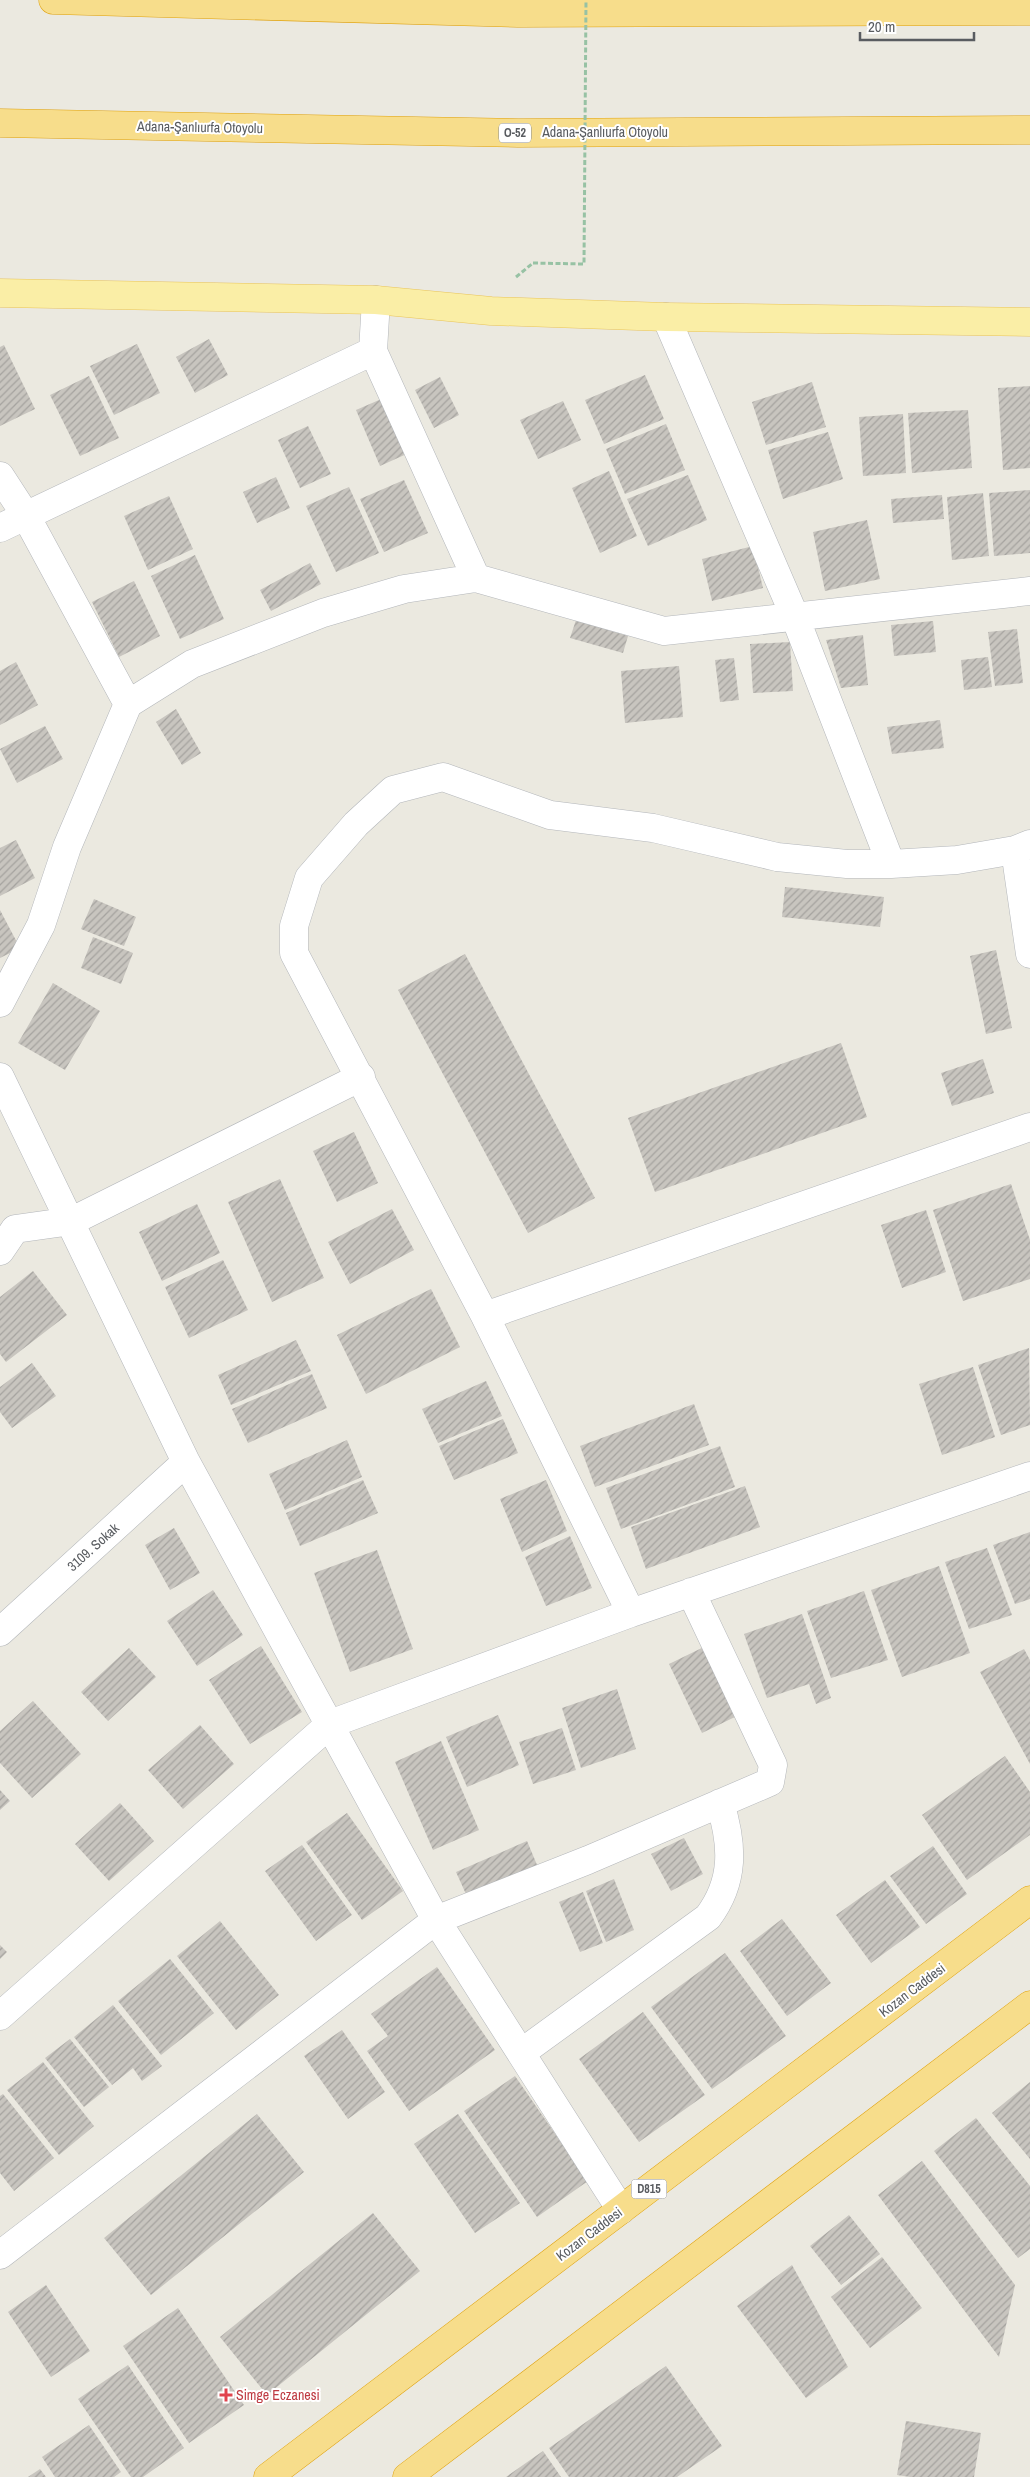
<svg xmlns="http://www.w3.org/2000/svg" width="1030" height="2477" viewBox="0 0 1030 2477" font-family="'Archivo Narrow',sans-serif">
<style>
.building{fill:url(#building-hatch)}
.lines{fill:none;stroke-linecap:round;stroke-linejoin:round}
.minor-casing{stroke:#b3b6ba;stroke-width:29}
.major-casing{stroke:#e9c45b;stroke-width:29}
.highway-casing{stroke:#dfa10c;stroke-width:29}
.path{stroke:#97c2a4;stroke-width:3;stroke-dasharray:5 2.5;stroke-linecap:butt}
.minor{stroke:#fff;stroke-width:28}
.major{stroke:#faeea6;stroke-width:28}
.highway{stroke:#f7dd8b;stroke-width:28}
.path-bridge{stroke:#97c2a4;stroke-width:3;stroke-dasharray:5 2.5;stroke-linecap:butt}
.health-dot{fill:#e0444e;stroke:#fff;stroke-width:2}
.labels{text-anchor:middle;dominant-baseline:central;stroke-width:4;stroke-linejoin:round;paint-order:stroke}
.shield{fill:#fff;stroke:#8b8d90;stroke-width:1}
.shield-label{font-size:12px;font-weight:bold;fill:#595c60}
.street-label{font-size:14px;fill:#595c60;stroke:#fff}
.health-label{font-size:14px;fill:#be3a42;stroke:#fff;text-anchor:start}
</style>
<defs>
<pattern id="building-hatch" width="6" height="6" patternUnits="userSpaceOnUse" patternTransform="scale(1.25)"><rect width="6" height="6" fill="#c8c5bf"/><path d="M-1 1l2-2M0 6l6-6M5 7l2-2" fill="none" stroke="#a5a39f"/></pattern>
</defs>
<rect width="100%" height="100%" fill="#ebe9e0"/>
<path class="building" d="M209 339 228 375 195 393 176 357Z
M137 344 160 393 114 415 90 366Z
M4 345 35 409 0 426V347Z
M645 375 664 419 604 444 585 400Z
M89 376 119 438 80 456 50 395Z
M440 377 459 415 434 428 415 390Z
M812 382 826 427 766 445 752 402Z
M1030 386V468L1003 470 998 388Z
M386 397 411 452 380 466 356 410Z
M563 401 581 440 538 459 520 420Z
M968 410 972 468 912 473 908 413Z
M903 414 906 473 863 476 859 417Z
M666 424 685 470 625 494 606 449Z
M308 426 331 474 300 488 278 440Z
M828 432 843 479 783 499 768 450Z
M609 471 637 536 600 553 572 488Z
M688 475 707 520 648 546 627 499Z
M276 477 290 508 257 523 243 492Z
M404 480 428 533 384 552 360 499Z
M349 487 379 553 336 572 306 506Z
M1030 490V553L994 556 989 493Z
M983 493 989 556 952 560 947 497Z
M942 495 944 519 893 523 891 499Z
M169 496 193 549 148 570 124 516Z
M867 520 880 579 825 591 813 532Z
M753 546 763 588 712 601 702 559Z
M195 555 224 619 180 639 151 576Z
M310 563 321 584 271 611 260 590Z
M134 581 160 636 119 657 92 602Z
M576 620 628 636 623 653 570 638Z
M933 621 936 652 894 656 891 625Z
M1017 629 1023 683 995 686 988 632Z
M863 635 868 685 841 688 826 640Z
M790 642 793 691 753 693 750 644Z
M988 657 992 687 964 690 961 660Z
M734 658 739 700 720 702 715 660Z
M16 662 38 705 0 725V671Z
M679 666 683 717 625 723 621 671Z
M176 709 201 753 182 765 156 722Z
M940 720 944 748 892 754 887 727Z
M45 726 63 759 17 783 0 749Z
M16 840 35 878 0 896V848Z
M785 887 884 897 880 927 782 917Z
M94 899 136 917 124 946 81 929Z
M0 910 20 948 0 958Z
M93 937 133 953 121 984 81 968Z
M996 950 1012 1028 986 1034 970 956Z
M465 954 595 1198 528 1233 398 990Z
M53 983 100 1011 65 1070 18 1043Z
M841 1043 867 1117 655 1192 628 1118Z
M983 1059 994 1093 952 1106 941 1073Z
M354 1132 378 1183 337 1202 313 1151Z
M280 1179 324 1278 272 1302 228 1202Z
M1011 1184 1030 1240V1279L963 1301 933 1210Z
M197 1204 220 1253 162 1281 139 1232Z
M392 1209 414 1250 350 1284 328 1242Z
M926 1210 946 1272 902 1288 881 1225Z
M223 1260 248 1310 189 1338 165 1287Z
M33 1271 67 1315 6 1362 0 1354V1297Z
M431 1289 460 1347 366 1394 337 1335Z
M296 1340 311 1371 231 1405 218 1375Z
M1029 1348 1030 1425 1001 1435 978 1365Z
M32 1363 56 1396 12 1428 0 1412V1387Z
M973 1367 995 1437 942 1455 919 1384Z
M312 1374 327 1408 248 1443 232 1409Z
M486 1381 502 1416 438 1443 422 1409Z
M694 1404 709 1445 595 1487 580 1446Z
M503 1419 518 1453 454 1480 439 1446Z
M347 1440 362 1477 285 1510 269 1474Z
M720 1446 735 1487 621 1529 606 1488Z
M363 1480 378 1513 300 1546 286 1513Z
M546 1480 567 1531 522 1552 500 1499Z
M745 1486 760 1527 646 1569 631 1527Z
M174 1528 200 1573 170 1590 145 1545Z
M1030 1532V1599L1015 1604 993 1545Z
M570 1536 592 1588 546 1606 525 1557Z
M987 1548 1012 1615 969 1629 945 1562Z
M377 1550 413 1649 350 1672 314 1573Z
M939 1566 970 1653 902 1677 871 1590Z
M213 1590 243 1635 197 1666 167 1621Z
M864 1591 888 1660 831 1678 807 1611Z
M802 1614 831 1698 816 1704 809 1684 767 1698 744 1634Z
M708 1645 741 1714 702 1733 669 1664Z
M261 1646 302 1712 250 1744 209 1680Z
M129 1648 156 1677 108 1721 81 1692Z
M1024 1649 1030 1660V1764L980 1672Z
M617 1689 636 1749 581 1768 562 1708Z
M33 1701 81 1754 32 1798 0 1763V1731Z
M498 1715 519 1765 467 1787 446 1737Z
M200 1725 234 1764 183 1809 148 1770Z
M562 1728 576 1770 533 1784 519 1742Z
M441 1741 479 1830 433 1850 395 1762Z
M1005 1756 1030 1792V1835L967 1880 922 1815Z
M0 1790 10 1801 0 1810Z
M120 1803 154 1841 109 1881 75 1844Z
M347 1813 403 1891 362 1920 306 1842Z
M684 1838 703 1874 671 1891 651 1854Z
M527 1841 540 1872 470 1903 456 1872Z
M302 1845 352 1915 316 1941 265 1871Z
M933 1846 967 1894 926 1924 890 1876Z
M614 1879 634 1930 606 1942 586 1891Z
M885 1880 920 1927 871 1963 836 1915Z
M583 1892 603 1943 580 1952 559 1902Z
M782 1919 831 1983 787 2016 740 1951Z
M220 1921 279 1995 236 2030 177 1956Z
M0 1945 7 1952 0 1959Z
M725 1953 786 2036 712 2089 651 2007Z
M170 1959 214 2013 161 2055 118 2001Z
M437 1967 495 2050 409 2111 367 2051 388 2036 371 2014Z
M113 2005 162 2066 142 2081 133 2068 112 2085 74 2037Z
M643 2012 705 2095 639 2142 579 2059Z
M342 2030 385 2092 348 2119 304 2056Z
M70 2039 109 2087 84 2107 45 2058Z
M43 2062 94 2126 59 2155 7 2090Z
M515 2076 588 2181 537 2217 464 2111Z
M1030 2082V2159L992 2113Z
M3 2094 54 2158 14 2191 0 2173V2096Z
M257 2114 304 2172 151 2295 104 2238Z
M458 2114 520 2203 475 2233 414 2144Z
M976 2118 1030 2186V2249L1018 2258 934 2151Z
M922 2161 1015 2285 999 2357 878 2195Z
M373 2213 420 2271 267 2395 220 2337Z
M849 2215 880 2254 841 2285 810 2246Z
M882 2257 922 2308 870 2348 831 2297Z
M792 2265 848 2367 806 2398 737 2306Z
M46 2285 90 2351 51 2377 8 2312Z
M178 2308 244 2405 189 2443 123 2346Z
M128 2365 184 2448 143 2477H131L78 2399Z
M666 2366 722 2446 677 2477H569L549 2448Z
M906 2421 981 2433 974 2477H910L897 2475Z
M89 2425 121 2472 114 2477H55L42 2457Z
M543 2451 561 2477H506Z
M40 2469 46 2477H28Z"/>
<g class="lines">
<defs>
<path id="minor" d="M666 317 795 617 891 864
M373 351 476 578
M0 476 26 516 128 704
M0 528 373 351 376 300
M1015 850 1030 954
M0 1003 41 925 67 847 128 704 192 664 323 613 404 589 476 578 664 631 1030 591
M0 1077 186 1462 436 1920 621 2210
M0 1251 15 1229 72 1221 361 1077
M485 1316 1030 1127
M631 1613 485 1316 294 953V926L309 878 356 824 393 790 443 777 550 815 653 828 777 857 847 864H891L957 860 1015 850 1030 844
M0 1632 186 1462
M0 2016 330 1724 631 1613 1030 1476
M521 2053 708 1917C735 1881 733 1845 720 1803
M0 2255 436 1920 588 1860 770 1782 773 1765 691 1592"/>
<path id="major" d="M0 293 376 300 491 311 666 317 1030 322"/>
<path id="highway" d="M53 0 518 13 1030 11
M0 123 518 133 1030 130
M268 2477 1030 1900
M407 2477 1030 2005"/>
</defs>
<use href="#minor" class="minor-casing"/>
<use href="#major" class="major-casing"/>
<use href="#highway" class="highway-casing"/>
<path class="path" d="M516 277 533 263"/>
<use href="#minor" class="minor"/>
<use href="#major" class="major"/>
<use href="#highway" class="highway"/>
<path class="path-bridge" d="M533 263 584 264 586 0"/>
</g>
<path class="health-dot" d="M223.5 2387.5h5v5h5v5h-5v5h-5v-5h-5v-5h5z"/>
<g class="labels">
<g class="shield">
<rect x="499" y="123.5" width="32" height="19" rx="4"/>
<rect x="631.5" y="2179.5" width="35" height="19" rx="4"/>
</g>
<g class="shield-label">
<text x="515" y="133">O-52</text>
<text x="649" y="2189">D815</text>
</g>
<g class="street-label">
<text transform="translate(200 127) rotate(1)">Adana-Şanlıurfa Otoyolu</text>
<text x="605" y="132">Adana-Şanlıurfa Otoyolu</text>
<text transform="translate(93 1547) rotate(-42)">3109. Sokak</text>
<text transform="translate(912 1990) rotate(-37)">Kozan Caddesi</text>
<text transform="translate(589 2234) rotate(-37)">Kozan Caddesi</text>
</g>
<g class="health-label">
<text x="236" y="2395">Simge Eczanesi</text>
</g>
</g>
<path d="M860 32v8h114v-8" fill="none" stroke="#595c60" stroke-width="2.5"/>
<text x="868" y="32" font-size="15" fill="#595c60" stroke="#ffffff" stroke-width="4" paint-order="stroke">20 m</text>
</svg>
